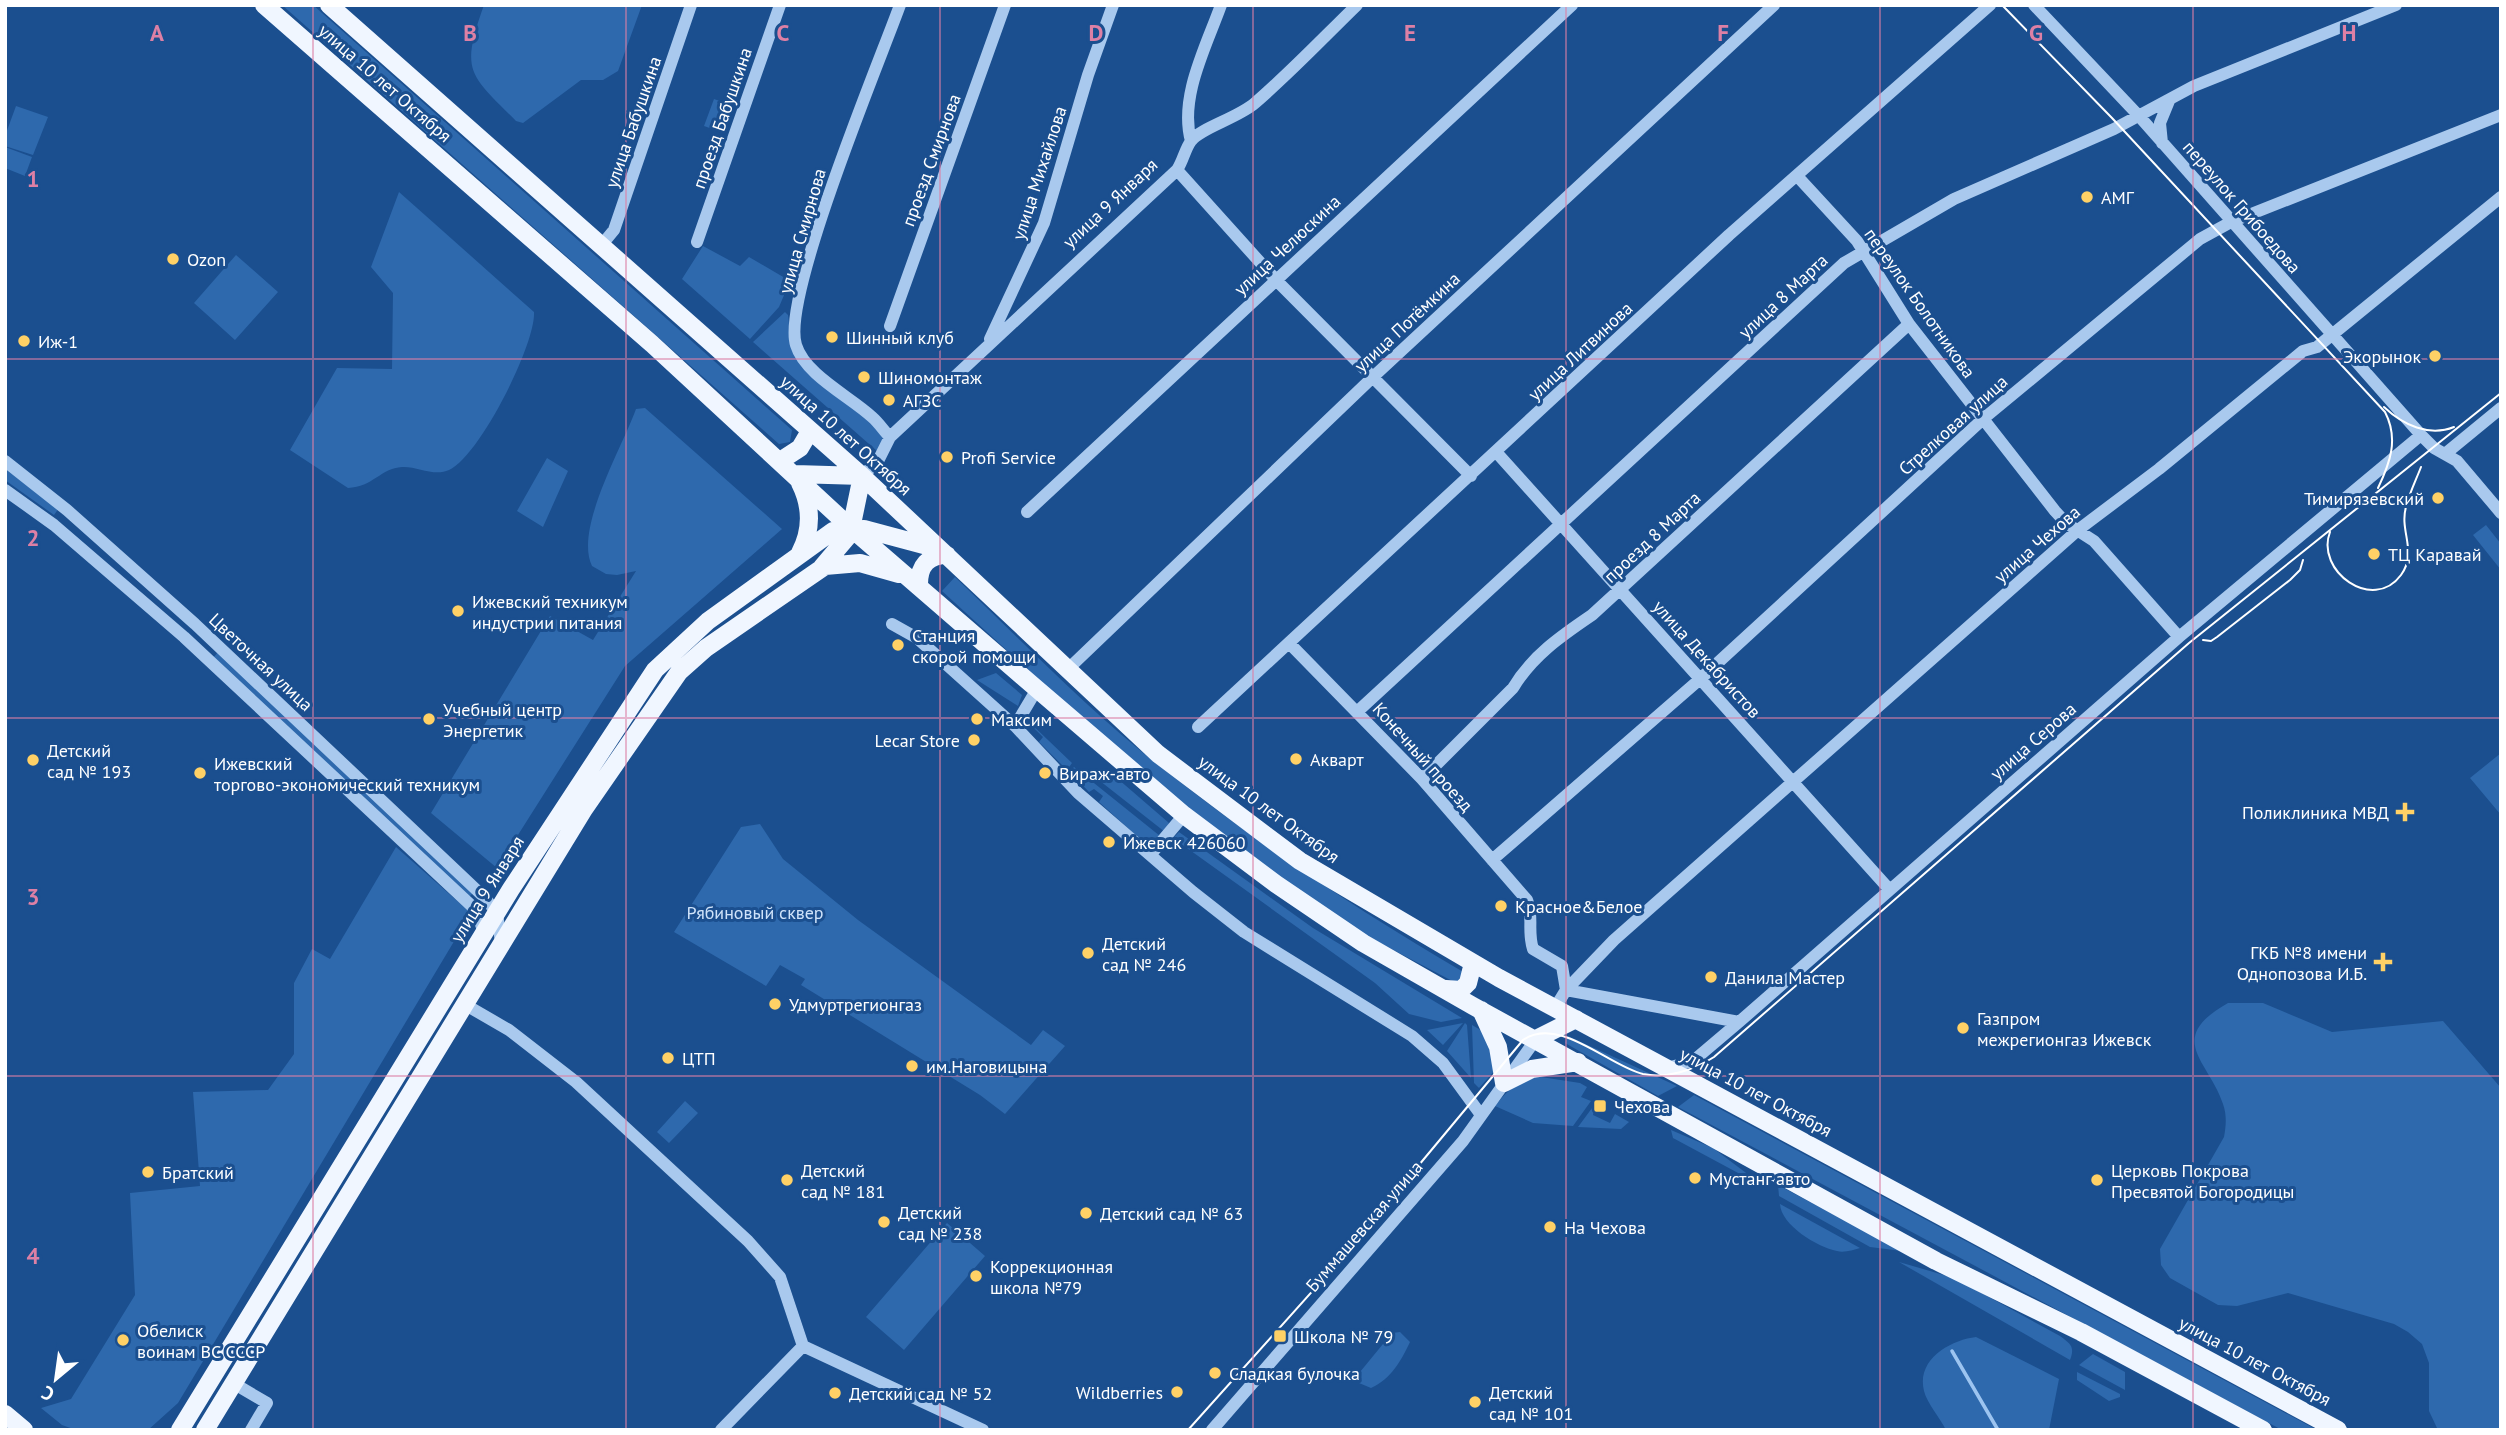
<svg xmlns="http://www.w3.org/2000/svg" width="2506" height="1435" viewBox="0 0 2506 1435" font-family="'PT Sans',sans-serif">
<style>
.green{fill:#2e69ad}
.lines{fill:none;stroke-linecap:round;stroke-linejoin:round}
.stream{stroke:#9cc4f0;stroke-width:3.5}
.minor{stroke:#a9c9ee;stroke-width:12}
.major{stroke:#f0f6ff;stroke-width:18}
.tram{stroke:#fff;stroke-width:2}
.grid{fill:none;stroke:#dd80a5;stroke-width:2;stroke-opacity:0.55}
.poi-dot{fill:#ffd166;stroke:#1b4f8f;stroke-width:2.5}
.labels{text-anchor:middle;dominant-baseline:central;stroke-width:6;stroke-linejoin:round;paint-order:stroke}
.street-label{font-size:18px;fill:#fff;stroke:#1b4f8f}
.poi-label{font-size:18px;fill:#fff;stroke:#1b4f8f;text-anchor:start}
.park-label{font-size:18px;fill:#cfe3fa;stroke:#1b4f8f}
.grid-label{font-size:23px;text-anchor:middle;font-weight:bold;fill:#dd80a5;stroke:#1b4f8f;stroke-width:6;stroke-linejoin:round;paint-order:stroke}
</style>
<rect width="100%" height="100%" fill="#1b4f8f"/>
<path class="green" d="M282 5H313L792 430 790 442 779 444Z
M484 5H642L618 71 603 80H581L523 123 516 121C469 74 460 72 484 5Z
M714 99 731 105 721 132 704 126Z
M16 106 48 117 33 155 5 146V136Z
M5 147 32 157 25 176 5 168Z
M399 192 534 312C536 344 479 457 449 470 434 477 417 466 402 467 381 468 373 487 348 488L290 450 337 368 392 369 393 293 371 267Z
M703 246 740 266 749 257 790 281 779 307 750 339 682 279Z
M236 255 278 292 235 340 194 303Z
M785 312 788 315 792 349 881 432 883 439 877 451 753 342Z
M645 408 782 529 625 666 497 868 431 813 550 616 593 640 636 571 617 575 606 574 592 566C574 529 622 448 636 409Z
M547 458 568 471 543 527 517 511Z
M5 469 59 508 54 515 5 480Z
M2486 525 2501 544V570L2473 535Z
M955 577C1022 641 1088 710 1162 768 1258 844 1359 911 1465 973L1458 984 1365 935 1261 867 1104 739 942 591Z
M219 651 356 779 349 786 212 659Z
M996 673 1022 695 1018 706 977 680Z
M1025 718 1072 763 1067 770 1039 742 1043 737 1031 725 1027 728Z
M2501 753V815L2470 778Z
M1074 767 1160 836 1150 848 1099 802 1103 796 1094 789 1089 792 1070 772Z
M1118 779 1169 823 1165 832 1100 781Z
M363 786 475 891 468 898 356 793Z
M760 824 783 859 858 920 1031 1045 1043 1030 1065 1046 1005 1114 980 1095 801 985 805 979 780 965 766 986 674 932 741 827Z
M1179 832 1313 928 1462 1018 1441 1022 1409 1014 1375 983 1173 838Z
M396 847 471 913 178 1403 148 1430H76L62 1425 41 1408 71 1399 135 1295 130 1193 200 1186 193 1092 268 1090 294 1054V983L312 949 330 959Z
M2228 1003H2263L2332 1032 2443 1021 2501 1088V1430L2437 1428 2429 1411V1363L2422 1344 2408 1332 2394 1324 2288 1293 2237 1306 2218 1305 2170 1278 2161 1265 2160 1249 2224 1137C2226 1126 2227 1115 2223 1104 2209 1061 2164 1039 2228 1003Z
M1463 1023 1443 1045 1427 1030Z
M1465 1023 1467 1025 1471 1078 1447 1051Z
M1472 1025 1484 1032 1498 1067 1479 1088 1474 1083Z
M1568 1036 1677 1086 1658 1096 1565 1043Z
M1541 1077 1580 1083 1587 1087 1581 1097 1591 1101 1573 1126 1533 1123 1495 1106C1508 1090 1519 1079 1541 1077Z
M1694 1095 2317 1430H2282L1678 1107Z
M685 1101 698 1113 669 1143 657 1132Z
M1595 1104 1593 1115 1610 1123 1615 1114 1629 1122 1621 1129 1578 1127Z
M1671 1130 1713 1148 1766 1188 1673 1138Z
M1778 1185 1902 1251 1870 1247 1779 1196Z
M1780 1204 1860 1248C1853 1250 1844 1253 1837 1251 1817 1247 1781 1225 1780 1204Z
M947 1223 985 1256 904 1350 866 1317Z
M1899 1262 1954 1278 2060 1336C2071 1344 2075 1347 2070 1360Z
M1400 1332 1410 1342C1401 1361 1391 1379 1371 1388L1359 1383 1360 1372 1392 1333Z
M1976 1337 2059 1379 2049 1430H1946C1940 1418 1927 1403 1924 1391 1916 1359 1951 1340 1976 1337Z
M2093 1354 2125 1372V1390L2079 1365Z
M2077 1372 2120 1394V1397L2109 1401 2077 1380Z"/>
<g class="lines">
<path class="stream" d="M1952 1351 1998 1430"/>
<path class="minor" d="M2034 5 2139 116 2421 435 2434 448 2457 461 2501 513
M1191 141C1179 97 1206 47 1221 5
M2162 143 2160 123 2169 101
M1177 170 1276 280 1471 476
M1798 177 1857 241 1909 324 2055 511 2066 523 2094 541 2179 637
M697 242 780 5
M600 247 614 230 691 5
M890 326 1005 5
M990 339 1044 223 1088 75 1113 5
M890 437C884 431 879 423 872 417 851 397 805 375 796 345 781 297 879 63 900 5
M1497 453 1889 889
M2445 454 2501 408
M5 461 67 510 195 624 485 898 497 913 501 943
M862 476 878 461 890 437 1177 170C1183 161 1185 149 1191 141 1200 128 1238 118 1255 103 1291 72 1323 38 1357 5
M5 490 54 525 184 637 476 910 484 933
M1027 512 1572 5
M892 624 917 638 1015 726 1078 793 1193 892 1244 932 1412 1036 1443 1063 1481 1115
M1289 643 1422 779 1527 900C1534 916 1527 931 1533 949L1562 966 1566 990
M1067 670 1373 377 1774 5
M1358 711 1844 263 1954 199 2114 129 2194 86 2396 5
M1015 726 1037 689
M1198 727 1729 235 1990 5
M1422 779 1513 688C1532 656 1561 636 1592 615L1909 324
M1151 854 1184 815
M1492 860 1699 680 1983 419 2200 239 2231 222 2501 115
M1566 990 1739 1022
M464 1004 509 1030 576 1082 748 1241 780 1277 803 1346 721 1430
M1555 1008 1566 990 1614 940 2078 530 2159 469 2303 351 2317 347 2501 197
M1667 1068 1693 1061 1739 1022 2179 637 2421 435
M803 1346 983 1430
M233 1383 267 1403 251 1430
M1212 1430 1463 1141 1536 1039"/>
<path class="major" d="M264 5 652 344 852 529 1037 689 1184 815 1276 884 1363 943 1473 1006 1936 1261 2081 1332 2263 1430
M329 5 862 476 1158 754 1300 861 1499 978 2338 1430
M780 461 800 448 810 431
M795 474 862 476
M800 553C812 530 812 507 800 483
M822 567 850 534 862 476
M919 584C919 566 928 555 947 555
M1446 989 1461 990 1468 983 1473 963
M1481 1010 1498 1047 1504 1083 1532 1069 1578 1062
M1536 1039 1576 1019
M5 1414 24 1430
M180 1430 511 889 655 670 708 621 833 531 864 529 935 548
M205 1430 584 809 679 672 706 648 825 566 860 563 899 574"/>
<path class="tram" d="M2002 5 2112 118 2385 412C2399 439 2390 463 2378 488
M2384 407C2403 425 2429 437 2454 427
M2330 532C2315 571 2373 613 2401 575 2418 552 2399 531 2406 507 2409 494 2416 480 2421 467
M2203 640 2211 641 2217 637 2290 580 2300 570 2303 560
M1188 1430 1334 1267 1523 1040C1559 1015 1609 1066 1643 1074 1667 1079 1694 1070 1714 1057L2189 643 2501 393"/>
</g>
<path class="grid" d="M313 5V1430M626 5V1430M940 5V1430M1253 5V1430M1566 5V1430M1880 5V1430M2193 5V1430M5 359H2501M5 718H2501M5 1076H2501"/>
<g class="poi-dot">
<circle cx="2087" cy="197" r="7"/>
<circle cx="173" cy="259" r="7"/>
<circle cx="832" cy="337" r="7"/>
<circle cx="24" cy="341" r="7"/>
<circle cx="2435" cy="356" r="7"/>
<circle cx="864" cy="377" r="7"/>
<circle cx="889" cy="400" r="7"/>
<circle cx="947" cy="457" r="7"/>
<circle cx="2438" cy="498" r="7"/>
<circle cx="2374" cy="554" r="7"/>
<circle cx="458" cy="611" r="7"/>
<circle cx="898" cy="645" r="7"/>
<circle cx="429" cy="719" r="7"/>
<circle cx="977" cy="719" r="7"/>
<circle cx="974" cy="740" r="7"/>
<circle cx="1296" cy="759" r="7"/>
<circle cx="33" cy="760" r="7"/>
<circle cx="200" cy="773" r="7"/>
<circle cx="1045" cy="773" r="7"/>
<path d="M2401.5 801.5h7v7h7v7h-7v7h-7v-7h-7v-7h7z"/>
<circle cx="1109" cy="842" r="7"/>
<circle cx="1501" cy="906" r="7"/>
<circle cx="1088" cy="953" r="7"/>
<path d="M2379.5 951.5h7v7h7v7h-7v7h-7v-7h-7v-7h7z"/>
<circle cx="1711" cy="977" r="7"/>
<circle cx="775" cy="1004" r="7"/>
<circle cx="1963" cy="1028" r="7"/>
<circle cx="668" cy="1058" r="7"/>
<circle cx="912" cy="1066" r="7"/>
<rect x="1593" y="1099" width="14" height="14" rx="3.5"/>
<circle cx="148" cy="1172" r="7"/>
<circle cx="1695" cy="1178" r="7"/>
<circle cx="787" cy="1180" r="7"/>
<circle cx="2097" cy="1180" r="7"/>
<circle cx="1086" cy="1213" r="7"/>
<circle cx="884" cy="1222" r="7"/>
<circle cx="1550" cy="1227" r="7"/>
<circle cx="976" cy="1276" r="7"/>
<rect x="1273" y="1329" width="14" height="14" rx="3.5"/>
<circle cx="123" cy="1340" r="7"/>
<circle cx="1215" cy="1373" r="7"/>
<circle cx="1177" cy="1392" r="7"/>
<circle cx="835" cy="1393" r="7"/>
<circle cx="1475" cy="1402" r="7"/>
</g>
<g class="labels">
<g class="street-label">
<text transform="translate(385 83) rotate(41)">улица 10 лет Октября</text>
<text transform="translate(722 118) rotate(-71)">проезд Бабушкина</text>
<text transform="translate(633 122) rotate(-71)">улица Бабушкина</text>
<text transform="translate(931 160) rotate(-70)">проезд Смирнова</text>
<text transform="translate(1039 173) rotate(-72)">улица Михайлова</text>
<text transform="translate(1110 203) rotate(-43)">улица 9 Января</text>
<text transform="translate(2242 207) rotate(49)">переулок Грибоедова</text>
<text transform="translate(802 231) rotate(-74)">улица Смирнова</text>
<text transform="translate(1287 245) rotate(-43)">улица Челюскина</text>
<text transform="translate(1783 296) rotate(-43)">улица 8 Марта</text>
<text transform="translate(1920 303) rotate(55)">переулок Болотникова</text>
<text transform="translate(1407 322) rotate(-43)">улица Потёмкина</text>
<text transform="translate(1580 351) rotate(-43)">улица Литвинова</text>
<text transform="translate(1953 425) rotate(-42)">Стрелковая улица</text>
<text transform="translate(846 435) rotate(42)">улица 10 лет Октября</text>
<text transform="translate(1652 537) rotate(-43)">проезд 8 Марта</text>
<text transform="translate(2037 544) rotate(-41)">улица Чехова</text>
<text transform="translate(1707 659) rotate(48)">улица Декабристов</text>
<text transform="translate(261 662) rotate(43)">Цветочная улица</text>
<text transform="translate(2033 741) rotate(-41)">улица Серова</text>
<text transform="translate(1423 757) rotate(48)">Конечный проезд</text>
<text transform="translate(1269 809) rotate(36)">улица 10 лет Октября</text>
<text transform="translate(487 889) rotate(-58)">улица 9 Января</text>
<text transform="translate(1756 1092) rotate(28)">улица 10 лет Октября</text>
<text transform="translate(1364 1226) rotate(-49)">Буммашевская улица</text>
<text transform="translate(2255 1361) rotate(28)">улица 10 лет Октября</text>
</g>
<g class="poi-label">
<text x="2101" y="197">АМГ</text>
<text x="187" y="259">Ozon</text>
<text x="846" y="337">Шинный клуб</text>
<text x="38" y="341">Иж-1</text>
<text x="2421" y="356" text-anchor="end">Экорынок</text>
<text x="878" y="377">Шиномонтаж</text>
<text x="903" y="400">АГЗС</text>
<text x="961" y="457">Profi Service</text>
<text x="2424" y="498" text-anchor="end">Тимирязевский</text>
<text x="2388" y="554">ТЦ Каравай</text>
<text x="472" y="601">Ижевский техникум<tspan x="472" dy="21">индустрии питания</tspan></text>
<text x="912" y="635">Станция<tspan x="912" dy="21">скорой помощи</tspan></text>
<text x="443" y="709">Учебный центр<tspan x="443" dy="21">Энергетик</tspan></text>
<text x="991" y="719">Максим</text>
<text x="960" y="740" text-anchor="end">Lecar Store</text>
<text x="47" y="750">Детский<tspan x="47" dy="21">сад № 193</tspan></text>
<text x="1310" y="759">Акварт</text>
<text x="214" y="763">Ижевский<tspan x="214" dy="21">торгово-экономический техникум</tspan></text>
<text x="1059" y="773">Вираж-авто</text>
<text x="2389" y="812" text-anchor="end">Поликлиника МВД</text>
<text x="1123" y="842">Ижевск 426060</text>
<text x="1515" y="906">Красное&amp;Белое</text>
<text x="1102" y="943">Детский<tspan x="1102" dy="21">сад № 246</tspan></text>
<text x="2367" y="952" text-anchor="end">ГКБ №8 имени<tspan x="2367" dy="21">Однопозова И.Б.</tspan></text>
<text x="1725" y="977">Данила Мастер</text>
<text x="789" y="1004">Удмуртрегионгаз</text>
<text x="1977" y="1018">Газпром<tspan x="1977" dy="21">межрегионгаз Ижевск</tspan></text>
<text x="682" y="1058">ЦТП</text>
<text x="926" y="1066">им.Наговицына</text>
<text x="1614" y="1106">Чехова</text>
<text x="801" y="1170">Детский<tspan x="801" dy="21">сад № 181</tspan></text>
<text x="2111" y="1170">Церковь Покрова<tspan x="2111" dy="21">Пресвятой Богородицы</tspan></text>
<text x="162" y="1172">Братский</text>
<text x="1709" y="1178">Мустанг авто</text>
<text x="898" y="1212">Детский<tspan x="898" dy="21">сад № 238</tspan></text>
<text x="1100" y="1213">Детский сад № 63</text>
<text x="1564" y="1227">На Чехова</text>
<text x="990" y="1266">Коррекционная<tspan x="990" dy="21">школа №79</tspan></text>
<text x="137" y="1330">Обелиск<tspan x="137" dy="21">воинам ВС СССР</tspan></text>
<text x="1294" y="1336">Школа № 79</text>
<text x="1229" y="1373">Сладкая булочка</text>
<text x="1163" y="1392" text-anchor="end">Wildberries</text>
<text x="1489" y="1392">Детский<tspan x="1489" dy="21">сад № 101</tspan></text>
<text x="849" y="1393">Детский сад № 52</text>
</g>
<g class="park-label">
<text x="755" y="912">Рябиновый сквер</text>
</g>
</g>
<g class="grid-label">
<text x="157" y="41">A</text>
<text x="470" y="41">B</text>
<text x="783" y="41">C</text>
<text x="1096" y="41">D</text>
<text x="1410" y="41">E</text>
<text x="1723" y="41">F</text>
<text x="2036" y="41">G</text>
<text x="2349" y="41">H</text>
<text x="33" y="187">1</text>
<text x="33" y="546">2</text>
<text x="33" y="905">3</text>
<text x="33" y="1264">4</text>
</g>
<rect width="2506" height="1435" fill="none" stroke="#ffffff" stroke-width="14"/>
<g transform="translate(56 1379) rotate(209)" stroke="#1b4f8f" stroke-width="5" paint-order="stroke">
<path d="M0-5L12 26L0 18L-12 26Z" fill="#ffffff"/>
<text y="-10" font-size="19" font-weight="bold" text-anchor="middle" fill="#ffffff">С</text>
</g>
</svg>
